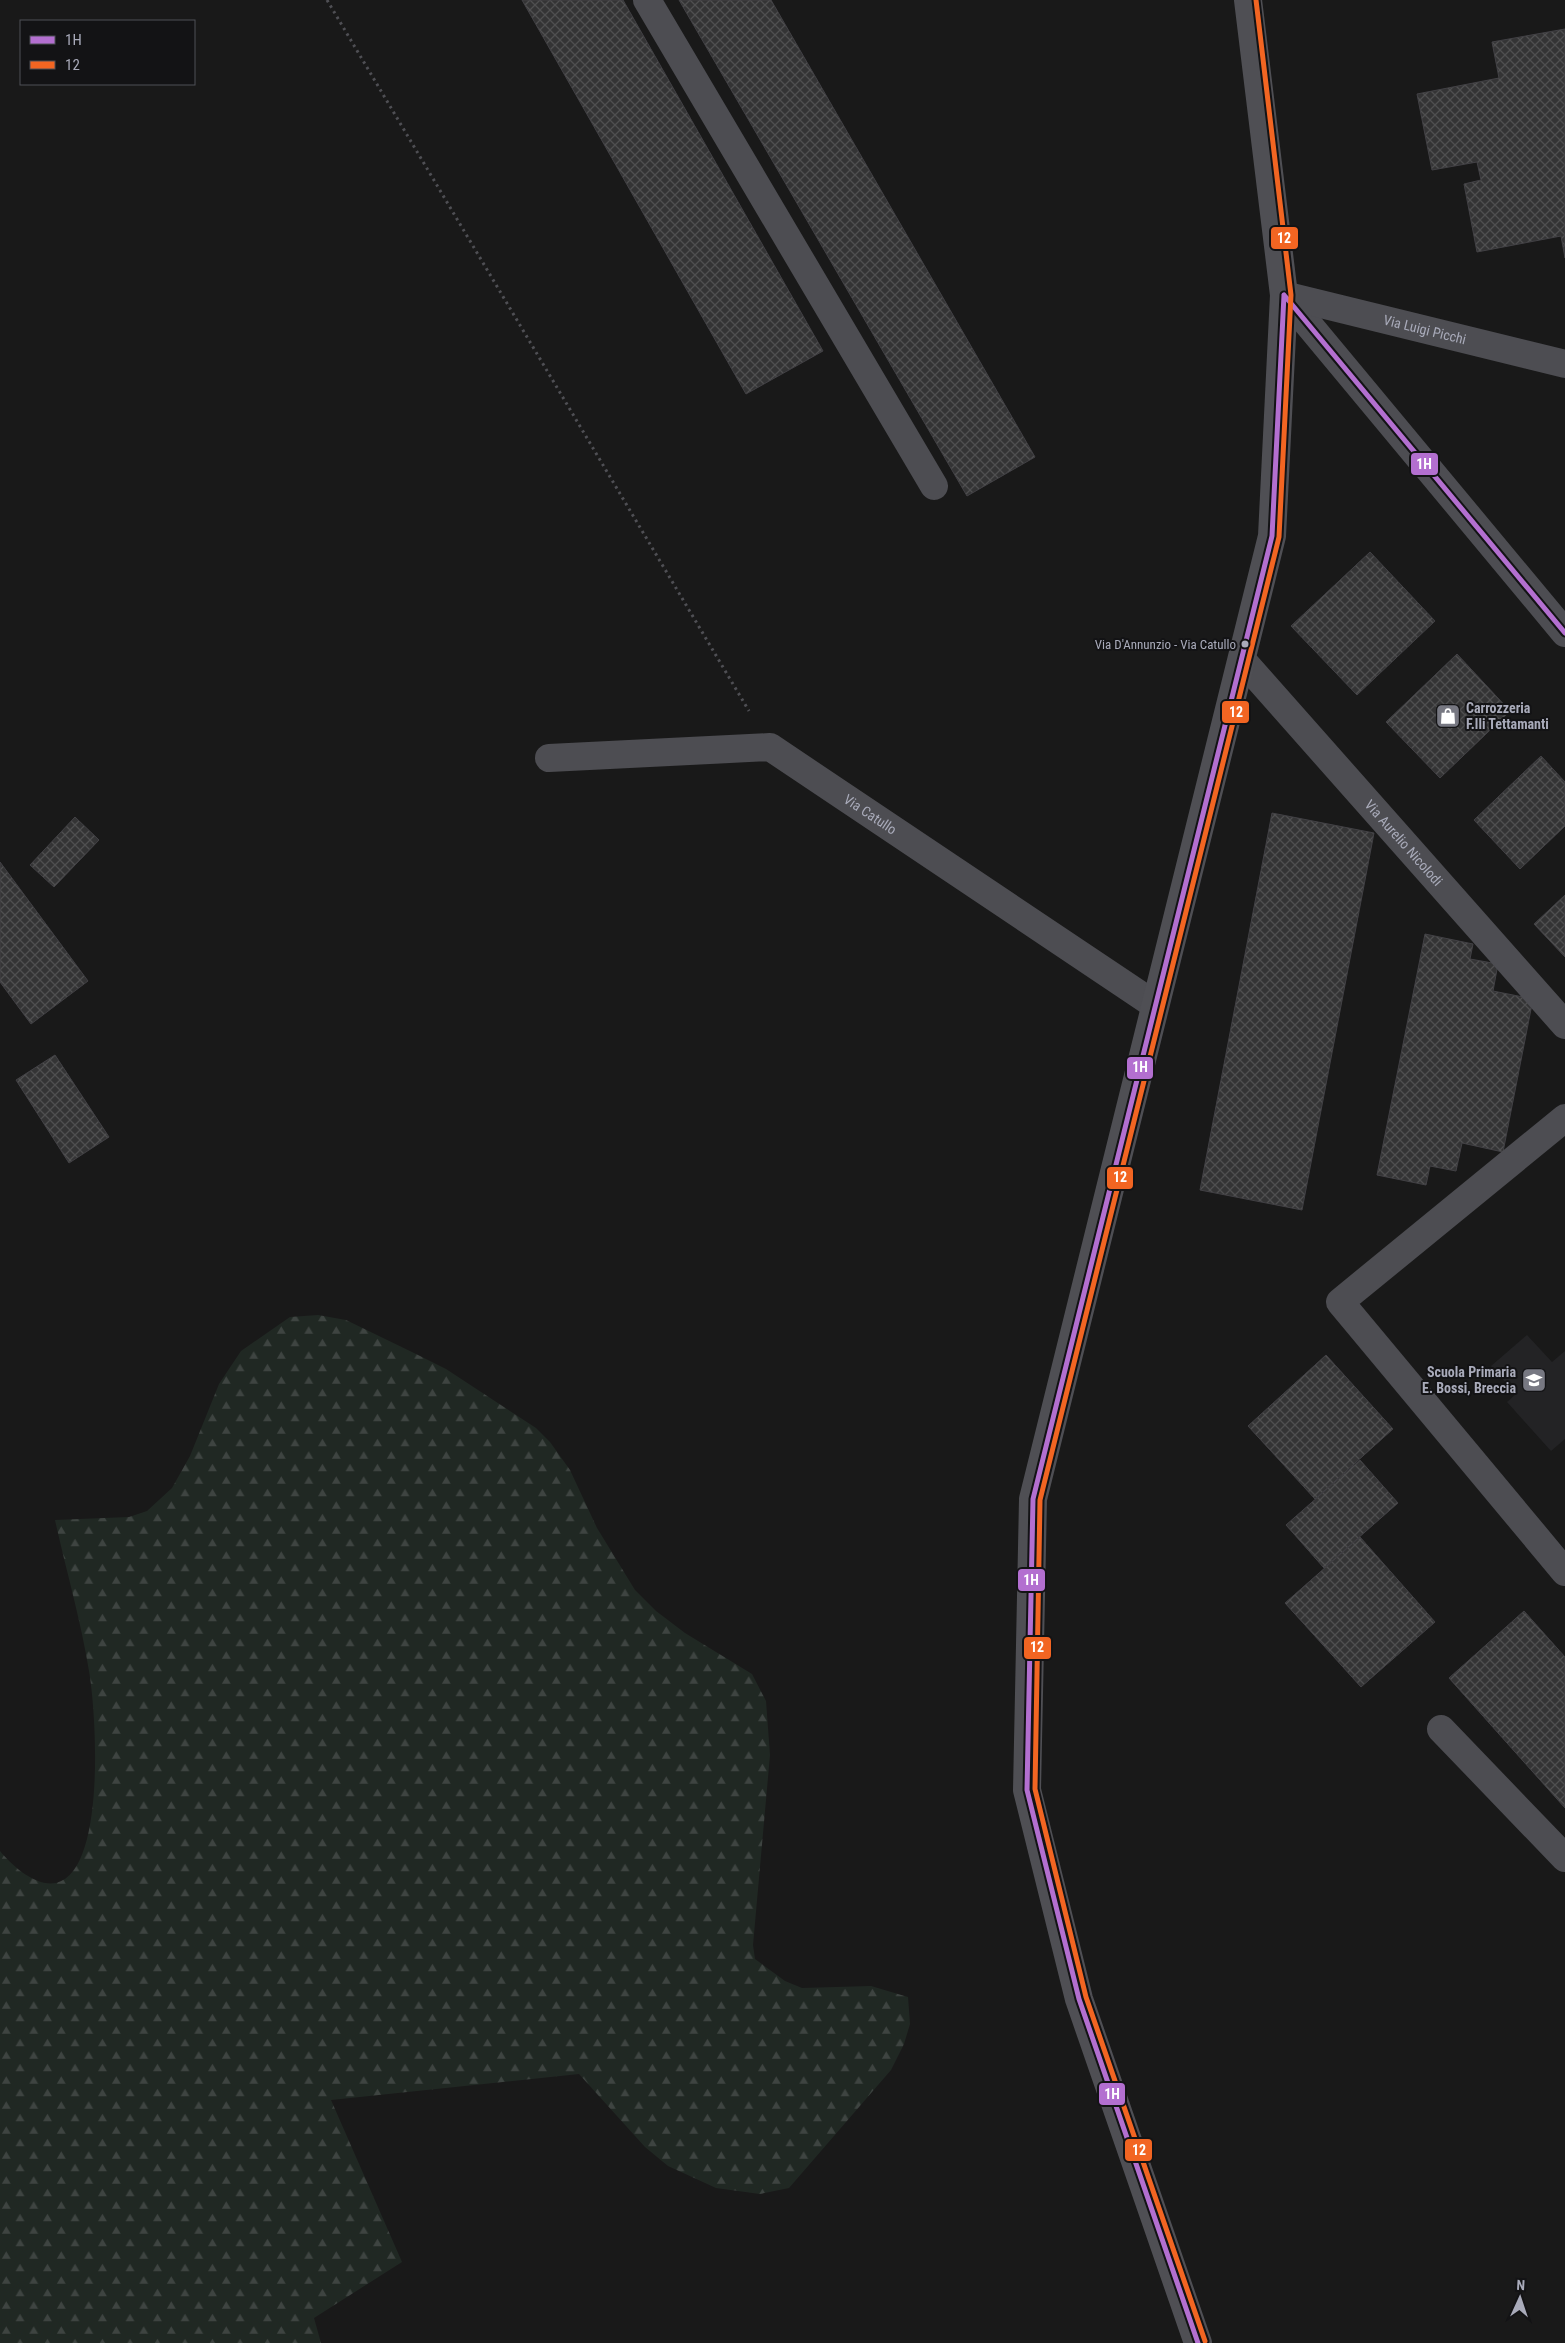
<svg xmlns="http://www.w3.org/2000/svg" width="1565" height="2343" viewBox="0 0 1565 2343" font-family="'Roboto Condensed',sans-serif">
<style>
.built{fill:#232325}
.forest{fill:url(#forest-firs)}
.building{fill:url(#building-cross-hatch);stroke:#424145}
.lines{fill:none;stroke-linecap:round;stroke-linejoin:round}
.path{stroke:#4f4f54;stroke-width:3;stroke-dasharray:2.5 4;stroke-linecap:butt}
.minor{stroke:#4d4d52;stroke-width:28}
.major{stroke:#4f4f54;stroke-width:28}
.bus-1-casing{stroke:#131315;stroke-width:9}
.bus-2-casing{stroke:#131315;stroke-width:9}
.bus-1{stroke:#b36fd0;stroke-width:5}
.bus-2{stroke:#f26522;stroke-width:5}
.bus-dot{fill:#a9abba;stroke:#131315;stroke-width:2}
.labels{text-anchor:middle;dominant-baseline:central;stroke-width:4;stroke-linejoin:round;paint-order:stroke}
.bus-label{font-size:13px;fill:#a9abba;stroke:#131315;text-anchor:end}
.street-label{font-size:14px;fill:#a9abba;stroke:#131315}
.poi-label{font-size:14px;font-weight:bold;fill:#a9abba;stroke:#131315;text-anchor:start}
.line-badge{stroke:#131315;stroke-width:2}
.badge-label{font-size:14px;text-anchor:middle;font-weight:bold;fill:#fff}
</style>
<defs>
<pattern id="forest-firs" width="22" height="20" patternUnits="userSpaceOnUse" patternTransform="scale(1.25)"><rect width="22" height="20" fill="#202823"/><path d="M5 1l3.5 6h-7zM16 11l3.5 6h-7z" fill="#3e4441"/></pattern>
<pattern id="building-cross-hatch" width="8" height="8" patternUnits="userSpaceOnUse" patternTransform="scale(1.25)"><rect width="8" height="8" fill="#343435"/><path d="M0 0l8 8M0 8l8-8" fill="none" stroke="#4f4f50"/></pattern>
</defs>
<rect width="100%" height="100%" fill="#191919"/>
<path class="built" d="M1527 1335 1552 1362 1565 1351V1439L1551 1451 1507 1402 1516 1394 1491 1366Z"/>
<path class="forest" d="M318 1315 346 1320 416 1354 446 1369 536 1428 550 1442 570 1470 597 1528 635 1590 656 1611 685 1633 752 1674 766 1701 770 1755 753 1945 755 1959 785 1981 802 1988 871 1986 908 1997 910 2024 904 2044 891 2070 789 2188 760 2194 716 2188 668 2166 645 2147 579 2074 331 2100 402 2262 314 2318 321 2343H0V1851C12 1866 36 1887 56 1883 107 1871 96 1710 89 1671 81 1621 66 1570 55 1520L129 1517 147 1511 172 1488 190 1456 219 1384 241 1351 290 1317Z"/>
<path class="building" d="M522 0H623L823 351 746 394Z
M679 0H771L1035 457 967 496Z
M1565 29V258L1561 236 1477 252 1464 184 1481 180 1477 162 1432 170 1417 94 1499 78 1492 42Z
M1370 552 1435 621 1357 695 1291 626Z
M1457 654 1510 711 1440 778 1386 722Z
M1541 756 1565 782V826L1520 869 1474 820Z
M1272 813 1374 833 1302 1210 1200 1190Z
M75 817 99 840 54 887 30 865Z
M0 862 88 981 31 1024 0 982Z
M1565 895V957L1534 924Z
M1425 934 1473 944 1470 959 1498 964 1493 991 1533 999 1503 1152 1462 1143 1456 1171 1430 1166 1426 1185 1377 1175Z
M55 1055 109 1137 69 1163 16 1080Z
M1326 1355 1393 1429 1315 1499 1248 1426Z
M1360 1460 1398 1503 1324 1568 1286 1525Z
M1360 1537 1435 1622 1361 1687 1285 1603Z
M1524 1611 1565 1657V1808L1449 1678Z"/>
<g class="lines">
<path class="path" d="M327 0 749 711"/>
<g class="minor">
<path d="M647 0 934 486"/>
<path d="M1284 295 1565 633"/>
<path id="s1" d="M1284 295 1565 364"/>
<path id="s2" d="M1242 660 1565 1025"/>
<path id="s3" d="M549 758 770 747 1155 1005"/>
<path d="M1565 1118 1340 1302 1565 1572"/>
<path d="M1441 1729 1565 1858"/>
</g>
<path class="major" d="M1198 2343 1079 1999 1027 1790 1033 1499 1272 536 1284 295 1248 0"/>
<defs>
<path id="bus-1" d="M1284 295 1565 633
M1198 2343 1079 1999 1027 1790 1033 1499 1272 536 1284 295"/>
<path id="bus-2" d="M1205 2341 1086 1997 1035 1789 1040 1500 1279 537 1291 295 1256 0"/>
</defs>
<use href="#bus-1" class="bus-1-casing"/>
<use href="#bus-2" class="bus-2-casing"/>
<use href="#bus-1" class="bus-1"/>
<use href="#bus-2" class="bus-2"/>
</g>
<defs>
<symbol id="shop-square" viewBox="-11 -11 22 22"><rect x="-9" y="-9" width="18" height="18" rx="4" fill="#777882" stroke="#131315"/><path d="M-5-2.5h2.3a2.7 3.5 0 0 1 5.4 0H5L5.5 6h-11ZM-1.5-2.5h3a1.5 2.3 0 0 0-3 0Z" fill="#fff"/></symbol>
<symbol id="school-square" viewBox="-11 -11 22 22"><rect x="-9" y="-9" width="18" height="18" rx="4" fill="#777882" stroke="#131315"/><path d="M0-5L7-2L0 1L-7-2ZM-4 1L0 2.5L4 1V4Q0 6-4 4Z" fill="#fff"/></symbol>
</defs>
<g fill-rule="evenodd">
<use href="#shop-square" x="1434" y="702" width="28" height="28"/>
<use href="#school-square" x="1520" y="1366" width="28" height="28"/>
</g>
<circle class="bus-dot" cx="1245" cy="644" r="4.5"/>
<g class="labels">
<g class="bus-label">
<text x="1236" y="644">Via D'Annunzio - Via Catullo</text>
</g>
<g class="street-label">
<text stroke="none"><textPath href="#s1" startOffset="145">Via Luigi Picchi</textPath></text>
<text stroke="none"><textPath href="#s3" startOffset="342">Via Catullo</textPath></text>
<text stroke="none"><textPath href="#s2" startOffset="244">Via Aurelio Nicolodi</textPath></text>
</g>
<g class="poi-label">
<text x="1466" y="708">Carrozzeria<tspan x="1466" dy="16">F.lli Tettamanti</tspan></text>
<text x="1516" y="1372" text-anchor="end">Scuola Primaria<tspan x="1516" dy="16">E. Bossi, Breccia</tspan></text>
</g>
</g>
<g class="line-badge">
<rect x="1270" y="226" width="29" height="24" rx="5" fill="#f26522"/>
<rect x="1410" y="452" width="29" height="24" rx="5" fill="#b36fd0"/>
<rect x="1221" y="700" width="29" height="24" rx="5" fill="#f26522"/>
<rect x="1126" y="1056" width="28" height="24" rx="5" fill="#b36fd0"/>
<rect x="1106" y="1166" width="28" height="24" rx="5" fill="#f26522"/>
<rect x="1017" y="1568" width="29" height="24" rx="5" fill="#b36fd0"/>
<rect x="1023" y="1636" width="29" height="24" rx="5" fill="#f26522"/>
<rect x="1098" y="2082" width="28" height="24" rx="5" fill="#b36fd0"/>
<rect x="1124" y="2138" width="29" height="24" rx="5" fill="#f26522"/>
</g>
<g class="badge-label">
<text x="1284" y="243">12</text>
<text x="1424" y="469">1H</text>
<text x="1236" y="717">12</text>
<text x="1140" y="1072">1H</text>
<text x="1120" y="1182">12</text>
<text x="1031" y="1585">1H</text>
<text x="1037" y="1652">12</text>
<text x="1112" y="2099">1H</text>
<text x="1139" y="2155">12</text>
</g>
<rect x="20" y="20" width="175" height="65" fill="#131315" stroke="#4f5057"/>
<rect x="30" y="36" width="25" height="8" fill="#b36fd0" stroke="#4f5057"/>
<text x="65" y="45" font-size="15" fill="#a9abba">1H</text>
<rect x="30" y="61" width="25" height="8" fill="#f26522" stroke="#4f5057"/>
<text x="65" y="70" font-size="15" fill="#a9abba">12</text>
<g transform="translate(1520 2298) rotate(3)" stroke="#131315" stroke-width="4" paint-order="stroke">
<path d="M0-4L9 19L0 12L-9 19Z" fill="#a9abba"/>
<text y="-8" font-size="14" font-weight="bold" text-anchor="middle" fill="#a9abba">N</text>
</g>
</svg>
